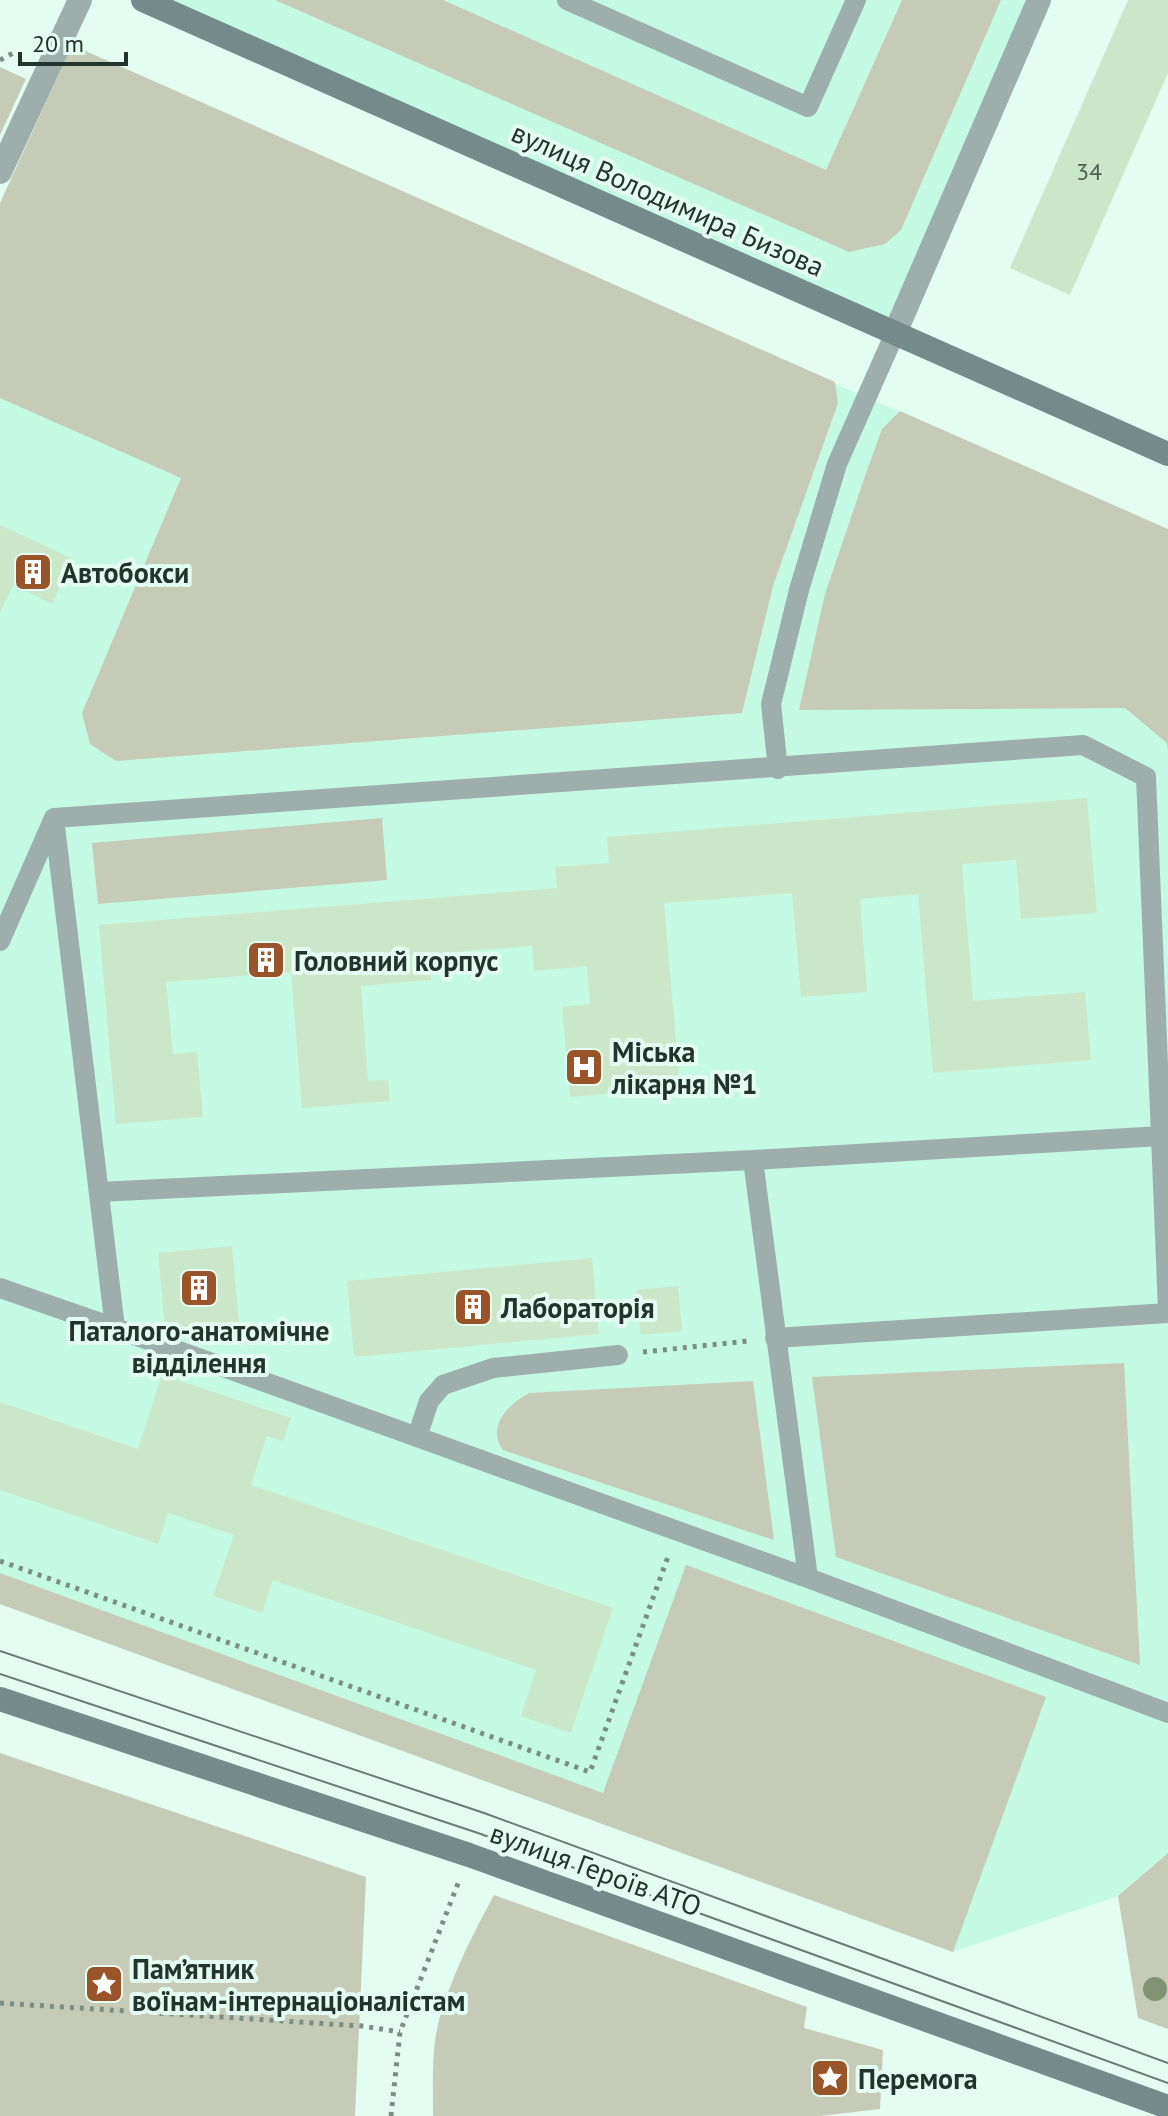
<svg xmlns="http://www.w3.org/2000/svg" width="1168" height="2116" viewBox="0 0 1168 2116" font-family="'PT Sans',sans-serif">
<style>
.built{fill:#c4f9e4}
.green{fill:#c5cbb7}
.building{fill:#cae7ca}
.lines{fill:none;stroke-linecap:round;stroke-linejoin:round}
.path{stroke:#7a8e86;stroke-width:5;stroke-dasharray:4 6;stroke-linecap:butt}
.lane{stroke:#9eaead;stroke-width:20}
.street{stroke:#9eaead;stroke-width:24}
.secondary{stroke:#738b8a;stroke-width:24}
.tram{stroke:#697c75;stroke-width:2}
.tree{fill:#829374}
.labels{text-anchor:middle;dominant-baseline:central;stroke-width:8;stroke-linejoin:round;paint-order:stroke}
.number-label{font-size:24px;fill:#4d6054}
.street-label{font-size:28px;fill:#23332d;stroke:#e4fdf3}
.poi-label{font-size:28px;font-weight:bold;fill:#23332d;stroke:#e4fdf3;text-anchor:start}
</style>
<rect width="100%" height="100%" fill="#e4fdf3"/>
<path class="built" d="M143 0H1039L895 333Z
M72 48 1168 530V1853L1118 1896 953 1952 0 1604V206Z"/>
<path class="green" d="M275 0H443L826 170 902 0H1001L901 230 885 244 849 252Z
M72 45 835 382 838 403 773 586 742 713 116 761 90 744 82 713 181 478 0 398V203Z
M0 67 26 79 0 135Z
M900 411 1168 529V750L1167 743 1125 708 799 710 825 594 866 473 882 429Z
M382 818 387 880 98 904 92 843Z
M1124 1363 1140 1665 836 1557 812 1377Z
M753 1381 774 1540 503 1450C486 1426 508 1405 529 1393Z
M686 1565 1046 1697 953 1952 0 1604V1573L603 1793Z
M0 1753 366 1877 355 2116H0Z
M1168 1853V2029L1138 2018 1118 1896Z
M494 1895 807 2007 804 2028 883 2050 880 2109 820 2116H433C433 2083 431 2048 440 2016 453 1973 473 1934 494 1895Z"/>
<path class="building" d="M1128 0H1168V73L1070 295 1010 268Z
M0 525 73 559 52 604 13 585 0 613Z
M1087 798 1097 913 1021 919 1016 860 962 864 973 1001 1085 992 1091 1060 933 1073 918 894 860 899 867 992 801 997 792 893 664 903 680 1088 570 1097 562 1007 590 1004 587 966 534 971 532 946 429 954 431 980 361 986 368 1081 388 1080 390 1101 302 1108 291 972 166 982 173 1054 197 1052 203 1117 116 1124 99 925 557 888 555 867 609 863 607 837Z
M232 1246 239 1322 165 1329 158 1253Z
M592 1258 599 1334 354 1357 347 1281Z
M678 1286 682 1331 641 1335 636 1290Z
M162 1375 291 1418 283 1441 267 1436 251 1485 613 1608 571 1733 521 1716 536 1670 273 1580 262 1613 213 1596 234 1535 168 1513 158 1544 0 1490V1402L138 1449Z"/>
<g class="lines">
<path class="path" d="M0 60 15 52
M643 1352 748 1341
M0 1561 590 1772 669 1554
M0 2003 362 2026 400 2032
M391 2116 400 2032 459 1881"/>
<path class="lane" d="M567 0 808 107 856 0
M778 769 771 704 799 590 837 464 895 333
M54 818 1083 745 1146 777 1161 1136 1168 1137
M0 941 54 818
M753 1160 808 1578
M99 1192 753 1160 1161 1136 1168 1311
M0 1288 115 1328 54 818
M115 1328 808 1578 1168 1713
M775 1338 1168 1313
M417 1437 429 1401 443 1385 493 1368 618 1355"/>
<path class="street" d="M0 172 80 0
M895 333 1039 0"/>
<path class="secondary" d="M143 0 1168 454
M0 1699 469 1855 1168 2107"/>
<path class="tram" d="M0 1651 484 1813 1168 2063
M0 1674 478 1833 1168 2083"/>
</g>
<circle class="tree" cx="1155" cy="1989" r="12"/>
<defs>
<symbol id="building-square" viewBox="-11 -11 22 22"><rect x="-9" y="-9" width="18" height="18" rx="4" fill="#9a542a" stroke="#e4fdf3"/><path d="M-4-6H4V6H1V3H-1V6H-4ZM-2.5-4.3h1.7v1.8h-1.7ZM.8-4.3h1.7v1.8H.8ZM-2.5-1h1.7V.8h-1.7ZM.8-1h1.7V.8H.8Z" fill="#fff"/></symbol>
<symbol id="hospital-square" viewBox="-11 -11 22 22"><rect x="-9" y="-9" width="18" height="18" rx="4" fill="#9a542a" stroke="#e4fdf3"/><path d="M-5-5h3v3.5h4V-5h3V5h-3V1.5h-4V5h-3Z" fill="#fff"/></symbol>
<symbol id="sight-square" viewBox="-11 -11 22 22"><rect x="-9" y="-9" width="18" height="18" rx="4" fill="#9a542a" stroke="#e4fdf3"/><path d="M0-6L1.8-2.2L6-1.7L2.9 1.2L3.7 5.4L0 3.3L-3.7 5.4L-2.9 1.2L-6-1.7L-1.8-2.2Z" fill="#fff"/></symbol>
</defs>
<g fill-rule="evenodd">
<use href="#building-square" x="11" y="550" width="44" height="44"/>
<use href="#building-square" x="244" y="938" width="44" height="44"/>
<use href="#hospital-square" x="562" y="1045" width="44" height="44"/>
<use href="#building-square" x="177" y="1266" width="44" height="44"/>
<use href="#building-square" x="451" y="1285" width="44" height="44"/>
<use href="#sight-square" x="82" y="1962" width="44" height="44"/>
<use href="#sight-square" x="808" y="2056" width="44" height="44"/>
</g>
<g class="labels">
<g class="number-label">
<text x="1089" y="171">34</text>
</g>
<g class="street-label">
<text transform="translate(668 199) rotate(24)">вулиця Володимира Бизова</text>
<text transform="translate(596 1869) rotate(20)">вулиця Героїв АТО</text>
</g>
<g class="poi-label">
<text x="61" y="572">Автобокси</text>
<text x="294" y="960">Головний корпус</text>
<text x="612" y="1051">Міська<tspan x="612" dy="32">лікарня №1</tspan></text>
<text x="501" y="1307">Лабораторія</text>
<text x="199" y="1330" text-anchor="middle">Паталого-анатомічне<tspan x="199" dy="32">відділення</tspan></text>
<text x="132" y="1968">Пам’ятник<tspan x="132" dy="32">воїнам-інтернаціоналістам</tspan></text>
<text x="858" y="2078">Перемога</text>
</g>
</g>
<path d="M20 52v12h106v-12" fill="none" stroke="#23332d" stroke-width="4"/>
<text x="32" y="52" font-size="24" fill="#23332d" stroke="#e4fdf3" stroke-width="6" paint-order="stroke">20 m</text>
</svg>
